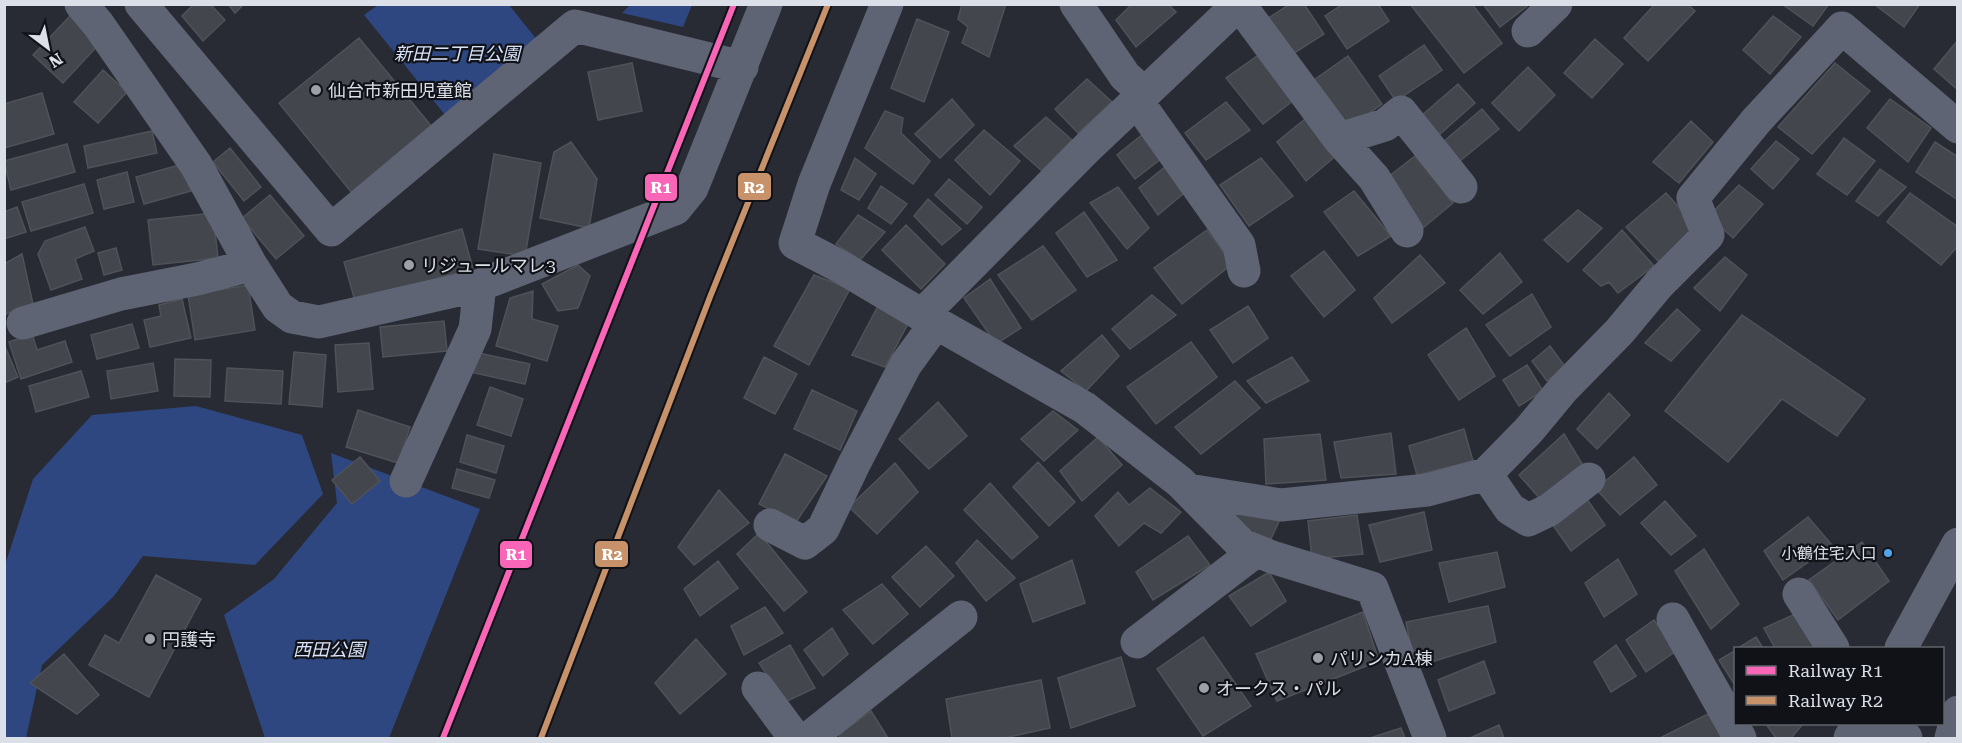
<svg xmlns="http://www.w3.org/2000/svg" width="1962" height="743" viewBox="0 0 1962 743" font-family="'Roboto Serif','Noto Sans JP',serif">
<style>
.green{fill:#2e4780}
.building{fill:#43464c;stroke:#4f5258;stroke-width:1.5}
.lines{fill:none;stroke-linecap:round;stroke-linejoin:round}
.minor{stroke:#5e6474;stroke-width:33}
.major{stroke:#5e6473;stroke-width:33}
.rail-1-casing{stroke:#101218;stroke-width:10}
.rail-2-casing{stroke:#101218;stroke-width:10}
.rail-1{stroke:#fa66b7;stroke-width:6}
.rail-2{stroke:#c7916a;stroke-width:6}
.poi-dot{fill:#9ca0a9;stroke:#101218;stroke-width:2}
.bus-dot{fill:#53a3e8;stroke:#101218;stroke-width:2}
.labels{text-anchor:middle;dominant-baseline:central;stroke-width:4.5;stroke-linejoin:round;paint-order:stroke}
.bus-label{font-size:16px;fill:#dbdfe8;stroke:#101218;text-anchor:end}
.park-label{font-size:18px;font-style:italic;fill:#d8e2f8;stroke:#101218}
.poi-label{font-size:18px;fill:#dbdfe8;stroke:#101218;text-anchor:start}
.line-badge{stroke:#101218;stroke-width:2}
.badge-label{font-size:16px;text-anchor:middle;font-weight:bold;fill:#fff}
</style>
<rect width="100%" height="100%" fill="#282b33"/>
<path class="green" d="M378 5H509L542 46 450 121 364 15Z
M630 5V4L692 5 683 27 622 13Z
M196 406 302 435 323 494 255 565 143 556 114 596 42 665 26 738H5V565L33 479 92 415Z
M331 453 480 509 389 738H265L224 615 274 579 337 503Z"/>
<path class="building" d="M194 4H210L225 20 203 41 182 16Z
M228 4H244L235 13Z
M962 4H1006L989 57 962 43 968 27 958 19Z
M1132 4H1168L1176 12 1136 47 1116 20Z
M1290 4H1304L1324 34 1291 55 1267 19Z
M1343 4H1378L1389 21 1347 49 1325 16Z
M1410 4H1472L1502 43 1464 73Z
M1483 4H1530L1500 27Z
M1655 4H1687L1695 11 1648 61 1624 38Z
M1782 4H1829L1813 26Z
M1874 4H1920L1904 27Z
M71 15 101 42 63 83 33 55Z
M1773 16 1801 37 1770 74 1743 50Z
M917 19 949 32 924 102 891 88Z
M359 38 432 127 352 193 279 103Z
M1595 39 1623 64 1592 98 1564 73Z
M1958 40V90L1934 69Z
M1424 45 1442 70 1396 101 1379 76Z
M1260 54 1298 97 1263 124 1226 78Z
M1348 56 1382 104 1348 128 1314 80Z
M632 63 642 111 598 120 588 72Z
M1835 63 1870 91 1812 154 1778 127Z
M1528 67 1555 95 1519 131 1492 103Z
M103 70 127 92 98 123 74 102Z
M1087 79 1112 102 1078 133 1055 109Z
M1458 84 1475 103 1439 135 1422 115Z
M42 93 54 134 4 148V104Z
M952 99 974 125 940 158 915 134Z
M1890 99 1931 128 1908 162 1867 128Z
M1226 102 1250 130 1206 160 1185 133Z
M1482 109 1499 129 1460 161 1444 141Z
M885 111 903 118 901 133 930 161 913 184 865 148Z
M1046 117 1072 140 1042 171 1014 146Z
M1305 119 1337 155 1306 181 1277 142Z
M1691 121 1713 142 1679 183 1653 162Z
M984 130 1020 161 990 195 955 160Z
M152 131 157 153 88 168 84 146Z
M1143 134 1162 158 1135 179 1117 155Z
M1844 138 1875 161 1847 195 1817 174Z
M1776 141 1799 159 1773 189 1751 169Z
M571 142 597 179 589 228 540 218 554 152Z
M1935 142 1958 157V200L1916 172Z
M67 144 75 172 11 190 4 161Z
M230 148 261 187 244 201 213 162Z
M494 154 541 163 525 256 478 249Z
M1415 156 1453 203 1423 228 1384 180Z
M855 158 876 174 859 200 841 190Z
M1261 158 1293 196 1249 226 1220 185Z
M183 164 191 191 144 204 136 177Z
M1166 166 1184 193 1158 215 1139 188Z
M1880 169 1906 187 1878 216 1856 201Z
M127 172 134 202 104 209 97 180Z
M949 179 982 207 967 224 935 195Z
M84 184 93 213 31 231 22 202Z
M1739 185 1763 204 1733 238 1709 216Z
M881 186 907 204 891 224 868 208Z
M1118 187 1149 228 1127 249 1090 203Z
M1354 191 1391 236 1358 256 1324 212Z
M1666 193 1697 227 1661 264 1626 227Z
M1910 193 1958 227V246L1941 265 1887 222Z
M270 195 304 236 276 259 242 218Z
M928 199 961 229 942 245 914 216Z
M17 207 26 232 4 239V212Z
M1578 210 1602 228 1568 262 1544 240Z
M1084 212 1117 260 1087 277 1056 233Z
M213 213 218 258 153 265 148 220Z
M858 215 885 232 860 260 836 244Z
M906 225 945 264 921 289 882 250Z
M85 227 94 251 75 259 82 279 51 290 38 254 45 241Z
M462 229 473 269 355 301 344 262Z
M1207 230 1232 264 1182 304 1154 268Z
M1622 230 1654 266 1618 293 1609 282 1601 286 1583 270Z
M1043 246 1076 290 1032 320 998 275Z
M116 248 122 270 104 275 98 253Z
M1324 251 1355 290 1324 317 1291 276Z
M1500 253 1522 282 1483 314 1460 290Z
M22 254 33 304 4 315V264Z
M1420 255 1445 283 1392 323 1374 298Z
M1725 257 1747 275 1720 311 1694 288Z
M578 265 590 276 578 308 558 311 542 284Z
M814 275 850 289 809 365 774 346Z
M990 279 1021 328 996 344 964 298Z
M248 285 255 330 195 340 188 295Z
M533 291 532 319 558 326 547 361 496 346 510 298Z
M1532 294 1551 327 1510 356 1486 325Z
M1152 295 1176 315 1130 349 1112 329Z
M182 299 191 338 150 347 144 320 161 316 159 305Z
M878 306 909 322 885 367 852 355Z
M1248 306 1268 338 1233 363 1210 330Z
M1677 309 1700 330 1671 361 1645 343Z
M1742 315 1865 399 1837 436 1782 399 1728 462 1665 411Z
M444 321 447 351 383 357 380 327Z
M132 324 139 348 97 359 91 335Z
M1466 328 1495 376 1459 400 1428 355Z
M32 334 37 350 65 341 72 362 21 379 9 342Z
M1102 335 1119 356 1086 391 1061 371Z
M1191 342 1217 377 1156 424 1127 387Z
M369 343 373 389 338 392 335 345Z
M4 344 18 377 4 383Z
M1550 346 1566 368 1547 381 1532 361Z
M294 352 326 355 322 407 289 404Z
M474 352 530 364 525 384 470 372Z
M764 357 797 374 775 414 744 398Z
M1292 357 1309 381 1266 403 1247 381Z
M175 359 211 360 210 397 174 396Z
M153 363 158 391 111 399 107 371Z
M1527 365 1543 391 1519 406 1503 380Z
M227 368 283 371 281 404 225 401Z
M81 371 89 397 36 412 29 386Z
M1235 381 1260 408 1201 454 1175 427Z
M490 387 523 399 511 436 477 425Z
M812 390 857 411 840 450 794 429Z
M1609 393 1630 415 1597 449 1577 429Z
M938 402 967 436 929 469 899 439Z
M358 410 410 427 398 463 346 447Z
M1053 411 1078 430 1044 461 1021 439Z
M1464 429 1473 461 1417 475 1409 446Z
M1391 433 1396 474 1341 478 1334 442Z
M1320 434 1326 480 1266 484 1264 439Z
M1564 434 1586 470 1542 501 1519 475Z
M467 435 504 446 496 473 460 462Z
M1098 437 1122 465 1082 501 1060 471Z
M785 454 827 476 796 522 759 504Z
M360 457 380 481 352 504 332 480Z
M1634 457 1657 485 1620 515 1596 489Z
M1038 462 1075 502 1049 526 1013 487Z
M895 463 918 492 877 534 849 507Z
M457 469 495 480 489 498 452 488Z
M990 483 1038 537 1012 559 964 510Z
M1150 488 1181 512 1161 533 1144 523 1119 546 1095 516 1118 492 1129 505Z
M719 490 749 523 694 565 678 547Z
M1584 495 1605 525 1571 551 1550 521Z
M1665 501 1696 536 1671 555 1641 523Z
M1233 507 1283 513 1268 545 1230 525Z
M1424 512 1432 550 1380 562 1369 525Z
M1357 515 1363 554 1312 559 1308 521Z
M1808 517 1832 545 1783 580 1764 551Z
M759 533 807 592 784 611 737 554Z
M1188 536 1210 565 1153 600 1136 572Z
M977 540 1015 578 986 601 956 563Z
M1862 542 1889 581 1838 620 1809 580Z
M926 546 954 576 920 607 892 577Z
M1704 549 1739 604 1711 629 1675 571Z
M1497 552 1505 587 1449 602 1439 563Z
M1618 559 1637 594 1604 617 1585 583Z
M1072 560 1085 603 1033 622 1020 584Z
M718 561 738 588 700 616 684 589Z
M1269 572 1286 601 1251 626 1229 596Z
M156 575 201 599 149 697 89 665 105 635 119 643Z
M882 584 908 614 873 644 843 610Z
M1488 606 1496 642 1415 667 1406 622Z
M765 607 783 633 744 655 731 626Z
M1804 610 1820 648H1775L1764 628Z
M1363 612 1379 661 1277 701 1256 654Z
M1654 620 1676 651 1646 672 1626 640Z
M832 628 848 654 823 676 804 650Z
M1203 637 1251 706 1203 736 1157 669Z
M1756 637 1763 648H1738Z
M696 639 726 674 680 714 655 683Z
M790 645 815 688 785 702 759 663Z
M1616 645 1636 676 1611 692 1594 662Z
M1736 650V687L1719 660Z
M64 654 99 695 77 714 30 683Z
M1121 657 1135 706 1071 728 1058 678Z
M1484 661 1495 693 1449 711 1438 680Z
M1041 680 1050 728 1004 738H952L946 699Z
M871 711 888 738H841L839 735Z
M1710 713 1724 737 1720 738H1660Z
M1766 724H1803L1791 738H1776Z
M1499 725 1504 738H1470Z
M1401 728 1405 738H1370Z"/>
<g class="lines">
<path class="minor" d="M81 4 98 24 196 165 251 265 278 307 292 317 319 322 480 285 675 209 692 188 766 4
M141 4 331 230 575 26 742 67
M887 4 814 184 795 243 841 267 922 315 1088 147 1239 4
M1076 4 1125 76 1145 94
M1239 4 1339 139 1385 125 1401 112 1461 187
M1528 31 1556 4
M1137 101 1239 245 1244 271
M1339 139 1374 178 1407 231
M922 315 1085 408 1180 482 1242 545 1272 557 1372 588 1430 738
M23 323 121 294 197 279 251 265
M1486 474 1510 509 1528 520 1549 510 1589 479
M406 481 475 329 480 285
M1188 490 1281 505 1427 490 1486 474 1529 430 1563 389 1619 332 1659 284 1708 235 1693 198 1756 121 1842 28 1958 127
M770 525 805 543 823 529 854 464 906 364 936 323
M1799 594 1833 648
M1673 619 1740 738
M1137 642 1256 551
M758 688 795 738
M1879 724 1906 738
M809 738 961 617
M1951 738 1958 712"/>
<path class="major" d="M1901 648 1958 544
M1850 738 1858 724"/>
<defs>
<path id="rail-1" d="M443 738 734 4"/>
<path id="rail-2" d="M541 738 710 297 828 4"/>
</defs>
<use href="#rail-1" class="rail-1-casing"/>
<use href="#rail-2" class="rail-2-casing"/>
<use href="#rail-1" class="rail-1"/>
<use href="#rail-2" class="rail-2"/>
</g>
<g class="poi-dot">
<circle cx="316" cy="90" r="6"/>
<circle cx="409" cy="265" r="6"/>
<circle cx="150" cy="639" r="6"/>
<circle cx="1318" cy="658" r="6"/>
<circle cx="1204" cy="688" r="6"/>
</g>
<circle class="bus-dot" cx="1888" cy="553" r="5"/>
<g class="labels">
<g class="bus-label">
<text x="1877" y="553">小鶴住宅入口</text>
</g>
<g class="park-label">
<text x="457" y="53">新田二丁目公園</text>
<text x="329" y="649">西田公園</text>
</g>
<g class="poi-label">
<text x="328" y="90">仙台市新田児童館</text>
<text x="421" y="265">リジュールマレ3</text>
<text x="162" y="639">円護寺</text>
<text x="1330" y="658">パリンカA棟</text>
<text x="1216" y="688">オークス・パル</text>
</g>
</g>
<g class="line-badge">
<rect x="737" y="172" width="35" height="29" rx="6" fill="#c7916a"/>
<rect x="644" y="173" width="34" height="29" rx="6" fill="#fa66b7"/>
<rect x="594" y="540" width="35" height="28" rx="6" fill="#c7916a"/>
<rect x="499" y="540" width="34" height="29" rx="6" fill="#fa66b7"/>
</g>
<g class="badge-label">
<text x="754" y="193">R2</text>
<text x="661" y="193">R1</text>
<text x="612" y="560">R2</text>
<text x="516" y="560">R1</text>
</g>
<rect width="1962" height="743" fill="none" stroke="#dbdfe8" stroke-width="12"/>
<rect x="1734" y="647" width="210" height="78" fill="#101218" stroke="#61646b" stroke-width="1.5"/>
<rect x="1746" y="666" width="30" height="9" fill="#fa66b7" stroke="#61646b" stroke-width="1.5"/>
<text x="1788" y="677" font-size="18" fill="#dbdfe8">Railway R1</text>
<rect x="1746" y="696" width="30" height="9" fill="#c7916a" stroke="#61646b" stroke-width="1.5"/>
<text x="1788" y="707" font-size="18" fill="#dbdfe8">Railway R2</text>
<g transform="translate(48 48) rotate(148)" stroke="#101218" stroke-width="4.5" paint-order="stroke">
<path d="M0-4.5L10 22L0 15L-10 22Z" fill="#dbdfe8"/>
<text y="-9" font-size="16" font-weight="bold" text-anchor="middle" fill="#dbdfe8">N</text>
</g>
</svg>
